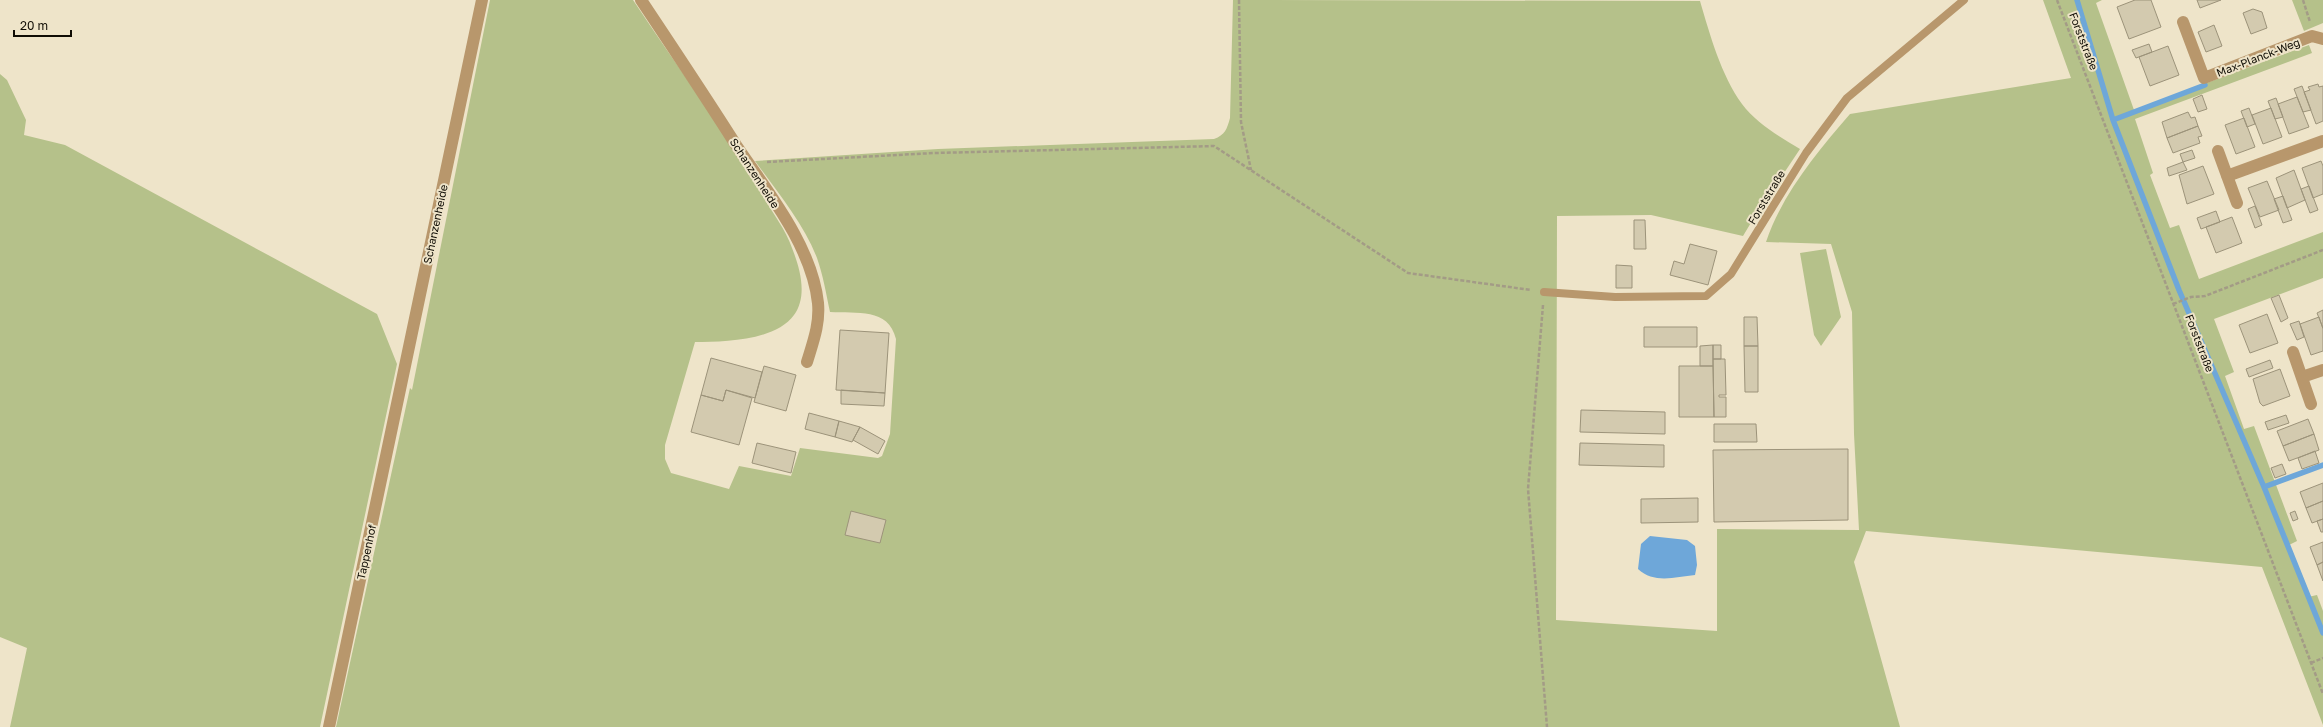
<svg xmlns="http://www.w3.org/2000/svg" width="2323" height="727" viewBox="0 0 2323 727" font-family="'Golos Text',sans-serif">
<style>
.green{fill:#b5c18a}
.water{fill:#6ea7d9}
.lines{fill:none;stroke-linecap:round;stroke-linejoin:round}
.stream{stroke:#6ea7d9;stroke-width:5.5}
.building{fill:#d3caaf;stroke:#9c937a}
.path{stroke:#a39b86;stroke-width:2.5;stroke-dasharray:4 2;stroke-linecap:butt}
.lane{stroke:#b8976c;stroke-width:8}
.street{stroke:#b8976c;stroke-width:12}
.labels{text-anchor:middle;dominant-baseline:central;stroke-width:4;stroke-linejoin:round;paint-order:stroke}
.street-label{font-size:11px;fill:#0f0c04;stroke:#eee4c9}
</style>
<rect width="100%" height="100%" fill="#eee4c9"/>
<path class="green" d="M490 0H633C676 65 723 128 762 195 772 212 786 230 792 248 800 268 808 296 794 315 775 341 724 342 695 342L665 445V459L671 473 729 489 739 466 791 476 800 448 878 458 882 456 890 434 896 339C888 307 857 314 830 312 826 293 823 275 817 258 804 224 776 190 755 161L938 149 1214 139C1225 135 1227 129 1230 118L1233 0 1700 1C1710 35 1721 75 1742 104 1756 123 1780 137 1800 149L1752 221 1743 236 1651 215 1557 216 1556 620 1717 631V529L1859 530 1854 434 1852 312 1831 244 1766 242C1782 194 1818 151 1850 114L2071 78 2043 0H2102L2096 3 2134 110 2309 45 2312 53 2135 119 2153 173 2150 175 2170 228 2179 225 2199 279 2323 232V278L2214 319 2234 372 2225 376 2244 429 2254 426 2297 541 2289 545 2308 597 2317 595 2323 611V725L2262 567 1866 531 1854 562 1900 727H336L410 388 412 390Z
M2292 0H2323V23L2304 31Z
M0 74 7 80 26 120 24 135 65 145 377 314 397 364 320 727H10L27 648 0 637Z
M1826 249 1841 317 1821 346 1814 335 1800 253Z"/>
<path class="water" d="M1650 536 1687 540 1695 546 1697 565 1695 575C1675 577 1654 584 1638 569L1641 544Z"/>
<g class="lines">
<path class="stream" d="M2077 0 2113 120 2179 290 2264 487 2323 633
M2113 120 2205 85
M2264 487 2323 465"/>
</g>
<path class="building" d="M2135 0H2151L2161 27 2129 39 2117 7Z
M2197 0H2221L2200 8Z
M2253 9 2262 12 2267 28 2251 34 2243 13Z
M2214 25 2222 46 2206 52 2198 32Z
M2149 44 2152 52 2136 58 2132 50Z
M2168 46 2179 75 2150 86 2139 57Z
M2318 84 2319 87 2323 86V121L2316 124 2304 92 2310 90 2308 87Z
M2302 86 2311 110 2303 112 2294 89Z
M2202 95 2207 109 2198 112 2193 99Z
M2297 97 2309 127 2289 134 2278 104Z
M2276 98 2283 117 2275 119 2268 101Z
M2249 108 2255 124 2247 127 2241 111Z
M2271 108 2282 137 2263 144 2252 115Z
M2188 112 2191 118 2195 117 2198 126 2167 138 2162 122Z
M2244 118 2255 147 2236 154 2225 125Z
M2198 126 2202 136 2198 137 2200 143 2173 153 2167 138Z
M2192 150 2195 158 2183 162 2180 154Z
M2321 161 2323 166V194L2313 198 2302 168Z
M2183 162 2187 170 2169 176 2167 168Z
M2203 166 2214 194 2187 204 2179 175Z
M2294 170 2305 200 2287 208 2276 178Z
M2267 181 2279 210 2260 217 2248 188Z
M2309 186 2318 210 2310 213 2301 189Z
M2283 196 2292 220 2283 223 2274 199Z
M2255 206 2262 225 2255 228 2248 209Z
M2216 211 2220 222 2201 229 2197 218Z
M2232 217 2242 243 2216 253 2206 227Z
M1634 220H1645L1646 249H1634Z
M1690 244 1717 251 1708 285 1670 275 1674 261 1684 264Z
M1616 265 1632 266V288H1616Z
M2279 295 2288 318 2281 322 2271 298Z
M2323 310V328L2317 313Z
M2267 314 2278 343 2250 353 2239 325Z
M1744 317H1757L1758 346H1744Z
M2319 317 2323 329V351L2311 355 2300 324Z
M2299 321 2304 337 2297 340 2290 324Z
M1644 327H1697V347H1644Z
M840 330 889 333 885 393 836 390Z
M1713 345H1721V359H1713Z
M1713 345V366H1700V346Z
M1744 346H1758V392H1745Z
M711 358 762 372 755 398 726 390 723 401 701 395Z
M1713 359H1725L1726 395H1719V397H1726V417H1714Z
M2270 360 2273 368 2249 377 2246 369Z
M764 366 796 375 786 411 754 402Z
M1679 366H1713L1714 417H1679Z
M2280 369 2290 396 2263 406 2260 403 2253 379Z
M726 390 752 398 739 445 691 432 701 395 723 401Z
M841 390 885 393 884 406 841 404Z
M1581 410 1665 412V434L1580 432Z
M809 413 839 421 835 437 805 429Z
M2286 415 2289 423 2268 430 2265 422Z
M2308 419 2314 434 2283 446 2277 431Z
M839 421 860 427 852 442 835 437Z
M1714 424H1756L1757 442H1714Z
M860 427 885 441 878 454 853 440Z
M2314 434 2319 450 2289 461 2283 446Z
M757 443 796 452 791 473 752 463Z
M1580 443 1664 445V467L1579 465Z
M1848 449V520L1714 522 1713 450Z
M2315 451 2319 463 2302 469 2298 458Z
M2282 464 2286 474 2275 478 2271 468Z
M2323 483V501L2306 508 2300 492Z
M1698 498V522L1641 523V499Z
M2323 501V519L2312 523 2306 508Z
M851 511 886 520 880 543 845 535Z
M2295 511 2298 519 2293 521 2290 513Z
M2323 519V532H2321L2317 521Z
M2323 542V562L2317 565 2310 547Z
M2323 562V581L2317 565Z"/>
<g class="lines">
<path class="path" d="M1239 0 1241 122 1251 170
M2057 0 2323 694
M2303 0 2310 22
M767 162 934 153 1214 146 1408 273 1531 290
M2173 304 2191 297 2205 296 2323 250
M1543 305 1528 489 1547 727
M2311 663 2323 658"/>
<path class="lane" d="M1544 292 1615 297 1706 296 1731 274 1806 153 1847 98 1964 0"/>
<path class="street" d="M641 0C673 48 705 96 736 145 767 191 812 246 818 303 820 324 813 342 807 362
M2183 22 2204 78 2312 36 2323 39
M2218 151 2237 203
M2227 176 2323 141
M2293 352 2311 404
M2302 377 2323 370
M329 727 482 0"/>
</g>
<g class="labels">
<g class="street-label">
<text transform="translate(2084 41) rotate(69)">Forststraße</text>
<text transform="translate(2258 57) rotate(-21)">Max-Planck-Weg</text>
<text transform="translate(755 173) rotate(57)">Schanzenheide</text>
<text transform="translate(1766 197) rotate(-59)">Forststraße</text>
<text transform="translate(435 224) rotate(-78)">Schanzenheide</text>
<text transform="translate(2200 343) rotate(69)">Forststraße</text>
<text transform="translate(366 552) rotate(-78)">Tappenhof</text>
</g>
</g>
<path d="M14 30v6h57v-6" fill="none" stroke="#0f0c04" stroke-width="2"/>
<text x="20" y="30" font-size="12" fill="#0f0c04" stroke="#eee4c9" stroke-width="3" paint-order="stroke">20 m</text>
</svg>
